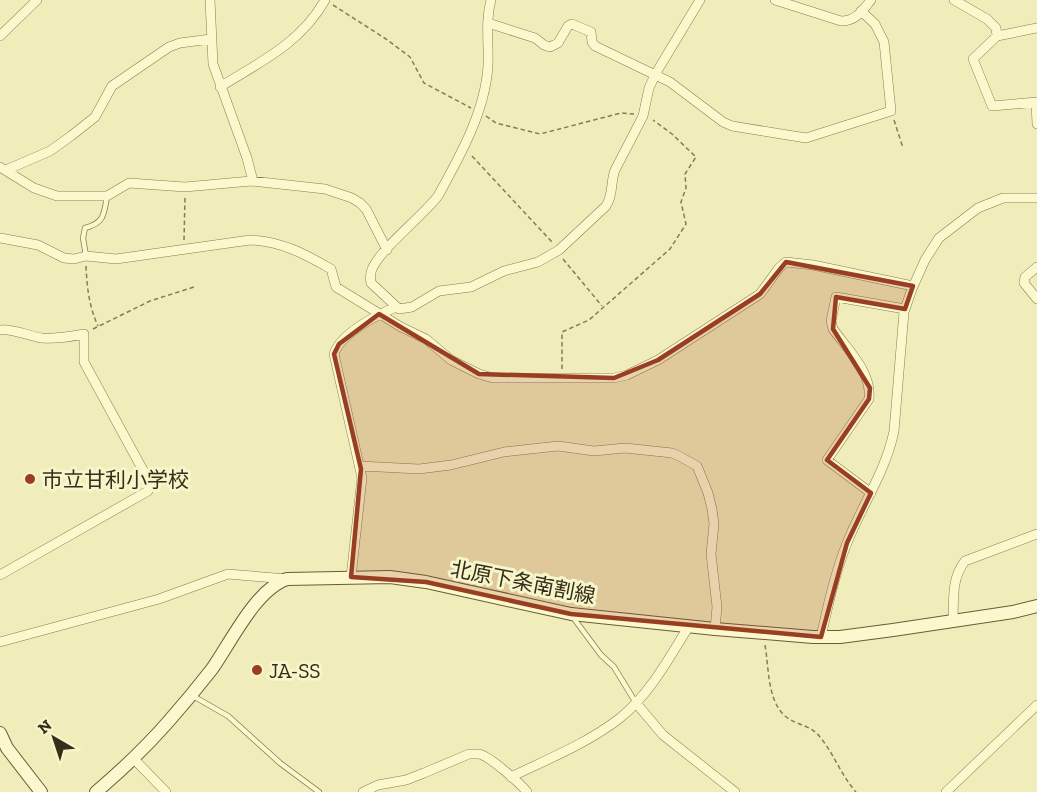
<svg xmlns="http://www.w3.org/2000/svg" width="1037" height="792" viewBox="0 0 1037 792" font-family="'Zilla Slab','Noto Sans JP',serif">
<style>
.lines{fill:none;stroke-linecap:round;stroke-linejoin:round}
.service-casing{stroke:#877c54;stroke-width:6}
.minor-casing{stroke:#877c54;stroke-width:10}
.secondary-casing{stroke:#695c38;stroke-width:14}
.path{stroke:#877c54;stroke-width:1.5;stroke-dasharray:4.5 3;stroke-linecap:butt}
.service{stroke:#fbf8ce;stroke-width:4.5}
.minor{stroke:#fbf8ce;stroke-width:9}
.secondary{stroke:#fbf8ce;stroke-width:12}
.marked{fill:#993e21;fill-opacity:0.2;stroke:#993e21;stroke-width:4.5;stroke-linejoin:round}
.poi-dot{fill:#993e21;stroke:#f7f5ca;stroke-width:2}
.labels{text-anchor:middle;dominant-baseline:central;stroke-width:6;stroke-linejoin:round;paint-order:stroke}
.poi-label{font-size:21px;fill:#352e1a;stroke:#f7f5ca;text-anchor:start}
.street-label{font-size:21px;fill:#352e1a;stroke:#f7f5ca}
</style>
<rect width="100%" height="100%" fill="#f0edba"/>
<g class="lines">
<defs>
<path id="service" d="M86 256 83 238 85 228C104 223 104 215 107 196
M572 616 601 655 614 667 636 703
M193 696 228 716 280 763 319 792"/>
<path id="minor" d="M210 0 213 64 247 158 253 181
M491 0C485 22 489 44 488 66 485 112 460 156 438 196 421 218 382 247 372 269 370 274 370 278 371 283L399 309 412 307 439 291 471 287 504 271 538 262 559 250 606 206C614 193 610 183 615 170L643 116 649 88 656 73 700 0
M775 0 841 21C856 21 862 11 871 0
M954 0 987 19 996 28 997 36
M488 23 535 38 544 45 550 47 558 43 568 26 572 24 591 32 592 42 595 46 670 82 723 122 732 126 806 138 891 111 884 42 875 24 861 11
M1037 28 997 36 973 59 992 106 1037 102
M0 36 37 0
M220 87C260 62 301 43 325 0
M1036 102 1037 124
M0 167 34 188 57 196H107L129 183 185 187 251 181 325 189 352 198 360 203 366 209 387 250
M6 170 50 151 71 136 95 117 112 86 169 47 180 43 211 39
M0 238 38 245 64 258 74 259 86 256 116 259 250 240C281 241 305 254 331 269L336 287 401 327 426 339 451 360 479 374 493 378H614L627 375 658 360 760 294 779 268 786 262 813 265 913 286
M1037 267 1025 277 1024 283 1037 299
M0 330C11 328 29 336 42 338 57 339 69 337 84 334V362L151 485 148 491 0 575
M360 466 419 469 451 465 504 452 558 446 594 451 625 448 672 453 679 456 697 466 708 493 712 509 714 524 711 554 717 607 715 629
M871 493 827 460 869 399C872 372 848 350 833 329L831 321 836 297 905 309
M351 577 362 478 334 354C341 333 377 315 396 307
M953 621C954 599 951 579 965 561L1037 534
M821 637C828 605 835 573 847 543 862 505 886 471 894 431L904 312 912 289 925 260 939 238 978 208 1003 198H1037
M0 642 159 599 228 574 287 579
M636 703 663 735 735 792
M134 759 166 792
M511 777C548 759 588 743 620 718 650 694 669 658 689 626
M363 792 378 785 406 780 424 773 469 754C470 754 478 754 479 754 488 755 521 784 527 792
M946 792 1037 705"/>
<path id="secondary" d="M0 733 7 748 41 792
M96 792C122 770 146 747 168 722 183 705 198 687 212 669 231 642 256 589 287 579L390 577 426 582 571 614 715 629 813 637H840L893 630 1013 612 1037 606"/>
</defs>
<use href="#service" class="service-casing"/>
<use href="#minor" class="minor-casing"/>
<use href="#secondary" class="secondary-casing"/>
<path class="path" d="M333 5 386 39 410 57 424 83 471 108
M486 116 496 123 540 134 621 113 634 114
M894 120 903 148
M472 156 552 242
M184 240 185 197
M563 259 602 306
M86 266C87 288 89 306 98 326
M93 329 150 301 194 287
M562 369V332L589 320 670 249 686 224 681 202 686 188 685 174 696 157 672 134 653 120
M765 645C769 667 767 700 785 716 797 726 810 724 820 737 834 754 841 775 856 792"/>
<use href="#service" class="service"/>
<use href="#minor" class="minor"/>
<use href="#secondary" class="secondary"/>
</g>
<path class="marked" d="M786 262 913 286 905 309 836 297 833 329 870 388 869 399 827 460 871 493 847 543 821 637 571 614 426 582 351 577 361 469 334 354 339 344 379 314 479 374 614 378 658 360 760 294Z"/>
<g class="poi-dot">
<circle cx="30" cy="479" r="6"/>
<circle cx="257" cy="670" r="6"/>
</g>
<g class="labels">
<g class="poi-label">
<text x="42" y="479">市立甘利小学校</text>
<text x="269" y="670">JA-SS</text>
</g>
<g class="street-label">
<text transform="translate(523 582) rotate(11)">北原下条南割線</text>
</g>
</g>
<g transform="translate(54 738) rotate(321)" stroke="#f7f5ca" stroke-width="4.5" paint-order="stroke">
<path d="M0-4.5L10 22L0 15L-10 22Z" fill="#352e1a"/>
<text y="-9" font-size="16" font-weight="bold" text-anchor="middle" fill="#352e1a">N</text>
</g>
</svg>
